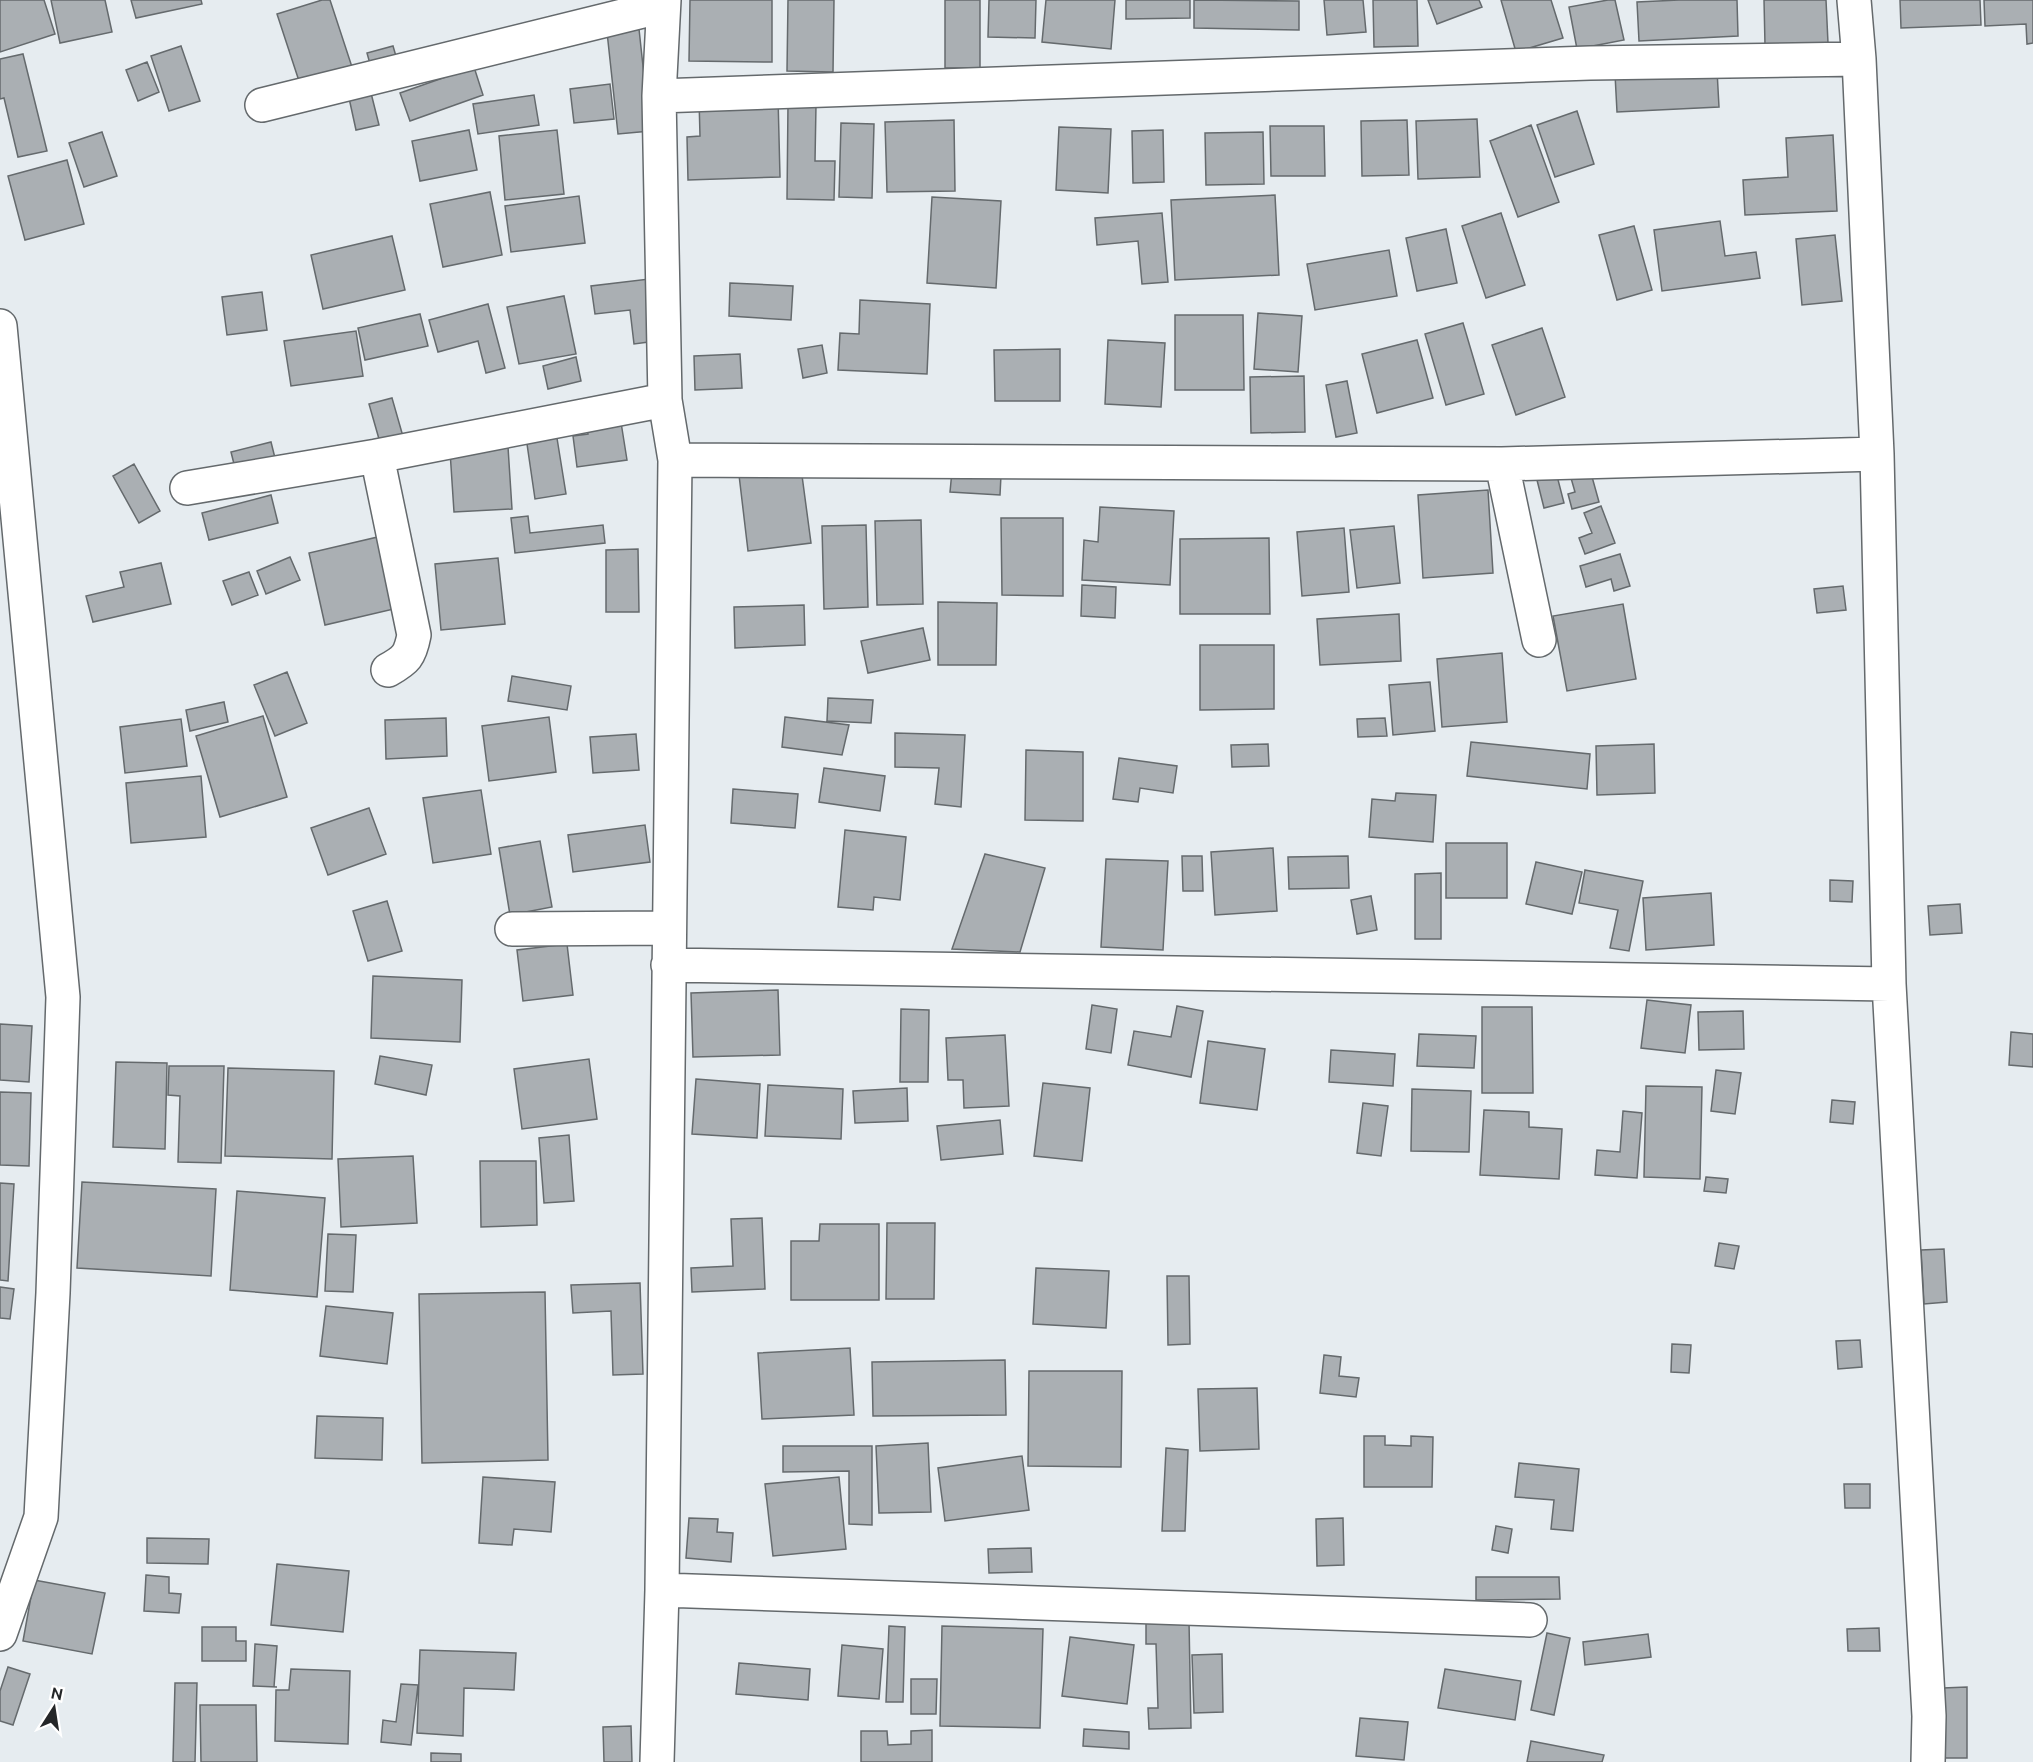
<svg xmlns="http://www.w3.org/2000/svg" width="2033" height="1762" viewBox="0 0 2033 1762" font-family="Ubuntu,sans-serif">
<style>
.building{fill:#aaafb3;stroke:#656a6d;stroke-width:1.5}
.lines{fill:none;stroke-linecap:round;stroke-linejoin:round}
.street-casing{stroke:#64696c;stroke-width:36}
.street{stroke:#fff;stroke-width:33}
</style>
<rect width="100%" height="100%" fill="#e6ecf0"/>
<path class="building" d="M0 0H44L55 34 0 52Z
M51 0H105L112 32 60 43Z
M131 0H201L202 4 136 18Z
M322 0H330L352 67 300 84 277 14Z
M690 0H772V62L689 61Z
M788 0H834L833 72 787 71Z
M945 0H980V68H945Z
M989 0H1036L1035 38 988 37Z
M1046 0H1115L1111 49 1042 42Z
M1126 0H1190V18L1126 19Z
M1194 0 1299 1V30L1194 28Z
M1324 0H1363L1366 32 1327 35Z
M1373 0H1417L1418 46 1374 47Z
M1428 0H1479L1482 7 1437 24Z
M1501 0H1551L1563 38 1516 52Z
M1608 0H1615L1624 40 1577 49 1569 7Z
M1679 0H1737L1738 36 1639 41 1637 2Z
M1764 0H1826L1828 43 1765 45Z
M1900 0H1980L1981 25 1901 28Z
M1984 0H2033V43L2027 44 2026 24 1985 26Z
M639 29 650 131 618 134 607 32Z
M181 46 200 101 169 111 151 56Z
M393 46 398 63 372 71 367 53Z
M23 54 47 151 18 157 4 98 0 99V59Z
M147 62 159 92 138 101 126 70Z
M474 67 483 95 410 121 400 93Z
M1717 70 1719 107 1617 112 1615 74Z
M610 84 614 119 574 123 570 89Z
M371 93 379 125 356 130 349 98Z
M534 95 539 125 478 134 473 104Z
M778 97 780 177 688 180 687 137 700 136 699 99Z
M788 104 816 105 815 161H835L834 200 787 199Z
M1577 111 1594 164 1555 177 1537 125Z
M1477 119 1480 177 1418 179 1416 121Z
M954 120 955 191 887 192 885 122Z
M1407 120 1409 175 1362 176 1361 121Z
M841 123 874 124 872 198 839 197Z
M1531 125 1559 202 1518 217 1490 141Z
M1270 126H1324L1325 176H1271Z
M1059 127 1111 129 1108 193 1056 190Z
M469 130 477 170 420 181 412 141Z
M557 130 564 194 505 200 499 136Z
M1163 130 1164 182 1133 183 1132 131Z
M102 132 117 176 84 187 69 143Z
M1263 132 1264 184 1206 185 1205 133Z
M1833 135 1837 211 1745 215 1743 180 1788 177 1786 138Z
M67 160 84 224 25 240 8 176Z
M490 192 502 255 443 267 430 204Z
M1275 195 1279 275 1175 280 1171 200Z
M579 196 585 243 511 252 505 206Z
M932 197 1001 201 996 288 927 283Z
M1162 213 1168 282 1142 284 1138 241 1097 245 1095 218Z
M1501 213 1525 285 1486 298 1462 226Z
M1720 221 1725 256 1756 252 1760 278 1662 291 1654 230Z
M1634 226 1652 290 1617 300 1599 235Z
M1446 229 1457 283 1417 291 1406 238Z
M1835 235 1842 301 1802 305 1796 239Z
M392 236 405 290 323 309 311 255Z
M1389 250 1397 296 1315 310 1307 264Z
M649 279 656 341 634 344 630 310 595 314 591 286Z
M730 283 793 286 791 320 729 316Z
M262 292 267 330 227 335 222 297Z
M564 296 576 354 519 364 507 307Z
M860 300 930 304 927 374 838 370 840 333 859 334Z
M488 304 505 368 486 373 478 341 438 352 429 320Z
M1258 313 1302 316 1298 372 1254 369Z
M420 314 428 346 365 360 358 328Z
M1175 315H1243L1244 390H1175Z
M1463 323 1484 394 1446 405 1425 334Z
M1542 328 1565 397 1516 415 1492 345Z
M356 331 363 376 291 386 284 341Z
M1108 340 1165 343 1161 407 1105 404Z
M1417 340 1433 398 1377 413 1362 354Z
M822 345 827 373 803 378 798 349Z
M1060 349V401H995L994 350Z
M740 354 742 388 695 390 694 356Z
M576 357 581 381 548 389 543 366Z
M1304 376 1305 432 1251 433 1250 377Z
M1347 381 1357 433 1336 437 1326 385Z
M392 398 404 440 381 446 369 404Z
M620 416 627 460 577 467 573 436 588 434 586 421Z
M556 432 566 494 535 499 526 437Z
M271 442 276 462 236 472 231 452Z
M508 447 512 509 454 512 450 451Z
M134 464 160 511 139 523 113 476Z
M1589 466 1599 502 1572 509 1568 494 1575 492 1569 471Z
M801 468 811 543 748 551 739 475Z
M952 471 1001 475 1000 495 950 492Z
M1556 472 1564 503 1544 508 1536 476Z
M1488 490 1493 573 1423 578 1418 495Z
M271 495 278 523 209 540 202 513Z
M1601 506 1615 543 1585 554 1579 538 1592 533 1584 513Z
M1100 507 1174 511 1170 585 1082 580 1084 540 1098 542Z
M528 516 530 533 603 525 605 543 515 553 511 518Z
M1001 518H1063V596L1002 595Z
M921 520 923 604 877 605 875 521Z
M866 525 868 607 824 609 822 526Z
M1394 526 1400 583 1357 588 1350 530Z
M1344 528 1349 592 1302 596 1297 532Z
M382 536 398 608 325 625 309 553Z
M1269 538 1270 614H1180V539Z
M638 549 639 612H606V550Z
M1620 554 1630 586 1614 591 1611 579 1586 587 1580 566Z
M290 557 300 580 266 594 257 571Z
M498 558 505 624 441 630 435 564Z
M161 563 171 604 93 622 86 596 124 587 120 572Z
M249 572 258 595 232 605 223 581Z
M1082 585 1116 587 1115 618 1081 616Z
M1843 586 1846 610 1817 613 1814 589Z
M938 602 997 603 996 665H938Z
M1623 604 1636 679 1567 691 1553 616Z
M804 605 805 645 735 648 734 607Z
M1399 614 1401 661 1320 665 1317 619Z
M923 628 930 660 868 673 861 641Z
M1200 645H1274V709L1200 710Z
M1502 653 1507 722 1442 727 1437 659Z
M287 672 307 723 275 736 254 685Z
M512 676 571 686 567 710 508 701Z
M1430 682 1435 731 1393 735 1389 685Z
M828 698 873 700 871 723 827 721Z
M224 702 228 722 190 731 186 710Z
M263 716 287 797 220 817 196 736Z
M549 717 556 772 489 781 482 726Z
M785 717 849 725 842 755 782 747Z
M446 718 447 756 386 759 385 720Z
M1385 718 1387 736 1358 737 1357 719Z
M181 719 187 766 125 773 120 727Z
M895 733 965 735 961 807 935 804 939 768 895 767Z
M636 734 639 770 593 773 590 737Z
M1471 742 1590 754 1587 789 1467 776Z
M1268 744 1269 766 1232 767 1231 745Z
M1654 744 1655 793 1597 795 1596 746Z
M1026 750 1083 752V821L1025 820Z
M1119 758 1177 766 1173 793 1140 788 1138 802 1113 799Z
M824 768 885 776 880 811 819 802Z
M201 776 206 837 131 843 126 783Z
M733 789 798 794 795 828 731 823Z
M481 790 491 854 433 863 423 798Z
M1396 793 1436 795 1433 842 1369 837 1372 799 1395 801Z
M369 808 386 854 328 875 311 828Z
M645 825 650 862 573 872 568 835Z
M845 830 906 837 900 900 874 897 873 910 838 907Z
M540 841 552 907 510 915 499 848Z
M1446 843H1507V898H1446Z
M1273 848 1277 911 1215 915 1211 852Z
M985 854 1045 868 1020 952 952 949Z
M1182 856H1202L1203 891H1183Z
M1348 856 1349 888 1289 889 1288 857Z
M1106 859 1168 861 1163 950 1101 947Z
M1536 862 1582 872 1572 914 1526 904Z
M1585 870 1643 881 1629 951 1610 948 1618 910 1579 903Z
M1441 873V939H1415V874Z
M1830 880 1853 881 1852 902 1830 901Z
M1711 893 1714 945 1646 950 1643 898Z
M1371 896 1377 930 1357 934 1351 900Z
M387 901 402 951 368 961 353 911Z
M1960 904 1962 933 1930 935 1928 906Z
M567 944 573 995 523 1001 517 950Z
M373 976 462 980 460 1042 371 1038Z
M778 990 780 1055 693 1057 691 993Z
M1647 1000 1691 1005 1685 1053 1641 1048Z
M1092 1005 1117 1009 1111 1053 1086 1049Z
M1177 1006 1203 1011 1191 1077 1128 1065 1134 1031 1171 1037Z
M1482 1007H1532L1533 1093H1482Z
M901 1009 929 1010 928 1082H900Z
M1743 1011 1744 1049 1699 1050 1698 1012Z
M0 1024 32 1026 29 1082 0 1080Z
M2011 1032 2033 1034V1067L2009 1065Z
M1419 1034 1476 1036 1474 1068 1417 1066Z
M1005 1035 1009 1106 964 1108 963 1080H948L946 1038Z
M1208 1041 1265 1049 1257 1110 1200 1103Z
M1331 1050 1395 1054 1393 1086 1329 1082Z
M380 1056 432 1065 426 1095 375 1084Z
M589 1059 597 1119 522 1129 514 1069Z
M116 1062 167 1063 165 1149 113 1147Z
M169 1066H224L221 1163 178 1162 180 1096 168 1095Z
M228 1068 334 1071 332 1159 225 1156Z
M1716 1070 1741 1073 1735 1114 1711 1111Z
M696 1079 760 1084 757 1138 692 1134Z
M1043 1083 1090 1088 1082 1161 1034 1156Z
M768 1085 843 1089 841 1139 765 1136Z
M1646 1086 1702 1087 1700 1179 1644 1177Z
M907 1088 908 1121 855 1123 853 1091Z
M1412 1089 1471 1091 1469 1152 1411 1151Z
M0 1092 31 1093 29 1166 0 1165Z
M1832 1100 1855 1102 1853 1124 1830 1122Z
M1363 1103 1388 1106 1381 1156 1357 1153Z
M1484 1110 1529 1112V1127L1562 1129 1559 1179 1480 1175Z
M1623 1111 1642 1113 1637 1178 1595 1175 1597 1150 1620 1152Z
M1000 1120 1003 1154 941 1160 937 1126Z
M569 1135 574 1201 544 1203 539 1138Z
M413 1156 417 1223 341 1227 338 1159Z
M480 1161H536L537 1225 481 1227Z
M1706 1177 1728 1179 1726 1193 1704 1191Z
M82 1182 216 1189 211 1276 77 1268Z
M0 1183 14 1184 8 1281 0 1280Z
M237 1191 325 1198 317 1297 230 1290Z
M762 1218 765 1289 692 1292 691 1268 733 1266 731 1219Z
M887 1223H935L934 1299H886Z
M820 1224H879V1300H791V1241H819Z
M328 1234 356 1235 353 1292 325 1291Z
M1719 1243 1739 1246 1734 1269 1715 1266Z
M1944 1249 1947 1302 1924 1304 1921 1250Z
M1036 1268 1109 1271 1106 1328 1033 1324Z
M1167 1276H1189L1190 1344 1168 1345Z
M640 1283 643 1374 613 1375 611 1311 573 1313 571 1285Z
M0 1287 14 1289 10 1319 0 1318Z
M545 1292 548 1460 422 1463 419 1294Z
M326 1306 393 1313 387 1364 320 1356Z
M1860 1340 1862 1367 1838 1369 1836 1341Z
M1672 1344 1691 1345 1689 1373 1671 1372Z
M850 1348 854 1415 762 1419 758 1353Z
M1324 1355 1341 1357 1339 1376 1359 1378 1356 1397 1320 1393Z
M1005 1360 1006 1415 873 1416 872 1362Z
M1029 1371H1122L1121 1467 1028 1466Z
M1257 1388 1259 1449 1200 1451 1198 1389Z
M317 1416 383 1418 382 1460 315 1458Z
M1364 1436H1385V1445L1411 1446V1436L1433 1437 1432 1487H1364Z
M928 1443 931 1512 879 1513 876 1446Z
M783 1446H872V1525L849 1524V1471L783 1472Z
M1166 1448 1188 1450 1185 1531H1162Z
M1022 1456 1029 1510 945 1521 938 1468Z
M1519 1463 1579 1469 1573 1531 1551 1529 1554 1500 1515 1497Z
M483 1477 555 1482 551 1532 514 1529 512 1545 479 1543Z
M839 1477 846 1549 773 1556 765 1484Z
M1844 1484H1870V1508H1845Z
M689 1518 718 1519 717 1532 733 1533 731 1562 686 1558Z
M1343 1518 1344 1565 1317 1566 1316 1519Z
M1496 1526 1512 1529 1508 1553 1492 1550Z
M147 1538 209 1539 208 1564 147 1563Z
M1031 1548 1032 1572 989 1573 988 1549Z
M277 1564 349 1571 343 1632 271 1625Z
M146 1575 169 1577V1593L181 1594 179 1613 144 1611Z
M1476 1577H1559L1560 1599 1476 1600Z
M34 1580 105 1593 92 1654 23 1641Z
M1146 1621H1189L1191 1728 1149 1729 1148 1708H1158L1156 1644H1146Z
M889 1626 905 1627 903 1702H886Z
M942 1626 1043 1629 1040 1728 940 1726Z
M202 1627H236V1641H246V1661H202Z
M1879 1628 1880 1651H1848L1847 1629Z
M1547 1633 1570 1638 1554 1715 1531 1710Z
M1648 1634 1651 1657 1585 1665 1583 1642Z
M1070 1637 1134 1645 1127 1704 1062 1696Z
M255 1644 277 1646 274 1687H277L253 1686Z
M842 1645 883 1649 879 1699 838 1696Z
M420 1650 516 1653 514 1690 464 1688 463 1736 417 1733Z
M1222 1654 1223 1712 1194 1713 1192 1655Z
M739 1663 810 1669 808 1700 736 1694Z
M8 1667 30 1674 13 1725 0 1721V1691Z
M291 1669 350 1671 348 1744 275 1741 276 1690H289Z
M1445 1669 1521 1681 1515 1720 1438 1708Z
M911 1679H937L936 1714H911Z
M175 1683H197L195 1762H173Z
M401 1684 418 1685 411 1745 381 1742 383 1720 396 1722Z
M1967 1687V1758H1944L1943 1688Z
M200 1705H256L257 1762H201Z
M1360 1718 1408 1722 1404 1760 1356 1756Z
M631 1726 632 1762H604L603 1727Z
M1084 1729 1129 1732V1749L1083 1746Z
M932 1730V1762H861V1731H887L888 1745 911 1744V1731Z
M1531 1741 1604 1755 1602 1762H1527Z
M431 1753 461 1754V1762H431Z"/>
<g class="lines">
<defs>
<path id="street" d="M1854 0 1859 59 1877 454 1889 984 1929 1716 1928 1762
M659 96 1590 63 1859 59
M262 105 663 6
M0 326 63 997 53 1293 41 1517 0 1634
M377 456 414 635C410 656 406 660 388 670
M675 460 1502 464 1877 454
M1502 464 1539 640
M187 488 377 456 665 400
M512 929 669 928
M668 965 1889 984
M662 1590 1530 1620
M657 1762 662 1590 675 460 665 400 659 96 664 0"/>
</defs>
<use href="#street" class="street-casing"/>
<use href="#street" class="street"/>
</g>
<g transform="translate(54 1708) rotate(12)" stroke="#ffffff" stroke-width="4.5" paint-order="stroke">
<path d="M0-4.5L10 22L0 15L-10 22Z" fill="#242628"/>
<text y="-9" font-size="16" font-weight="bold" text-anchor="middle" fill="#242628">N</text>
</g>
</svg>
